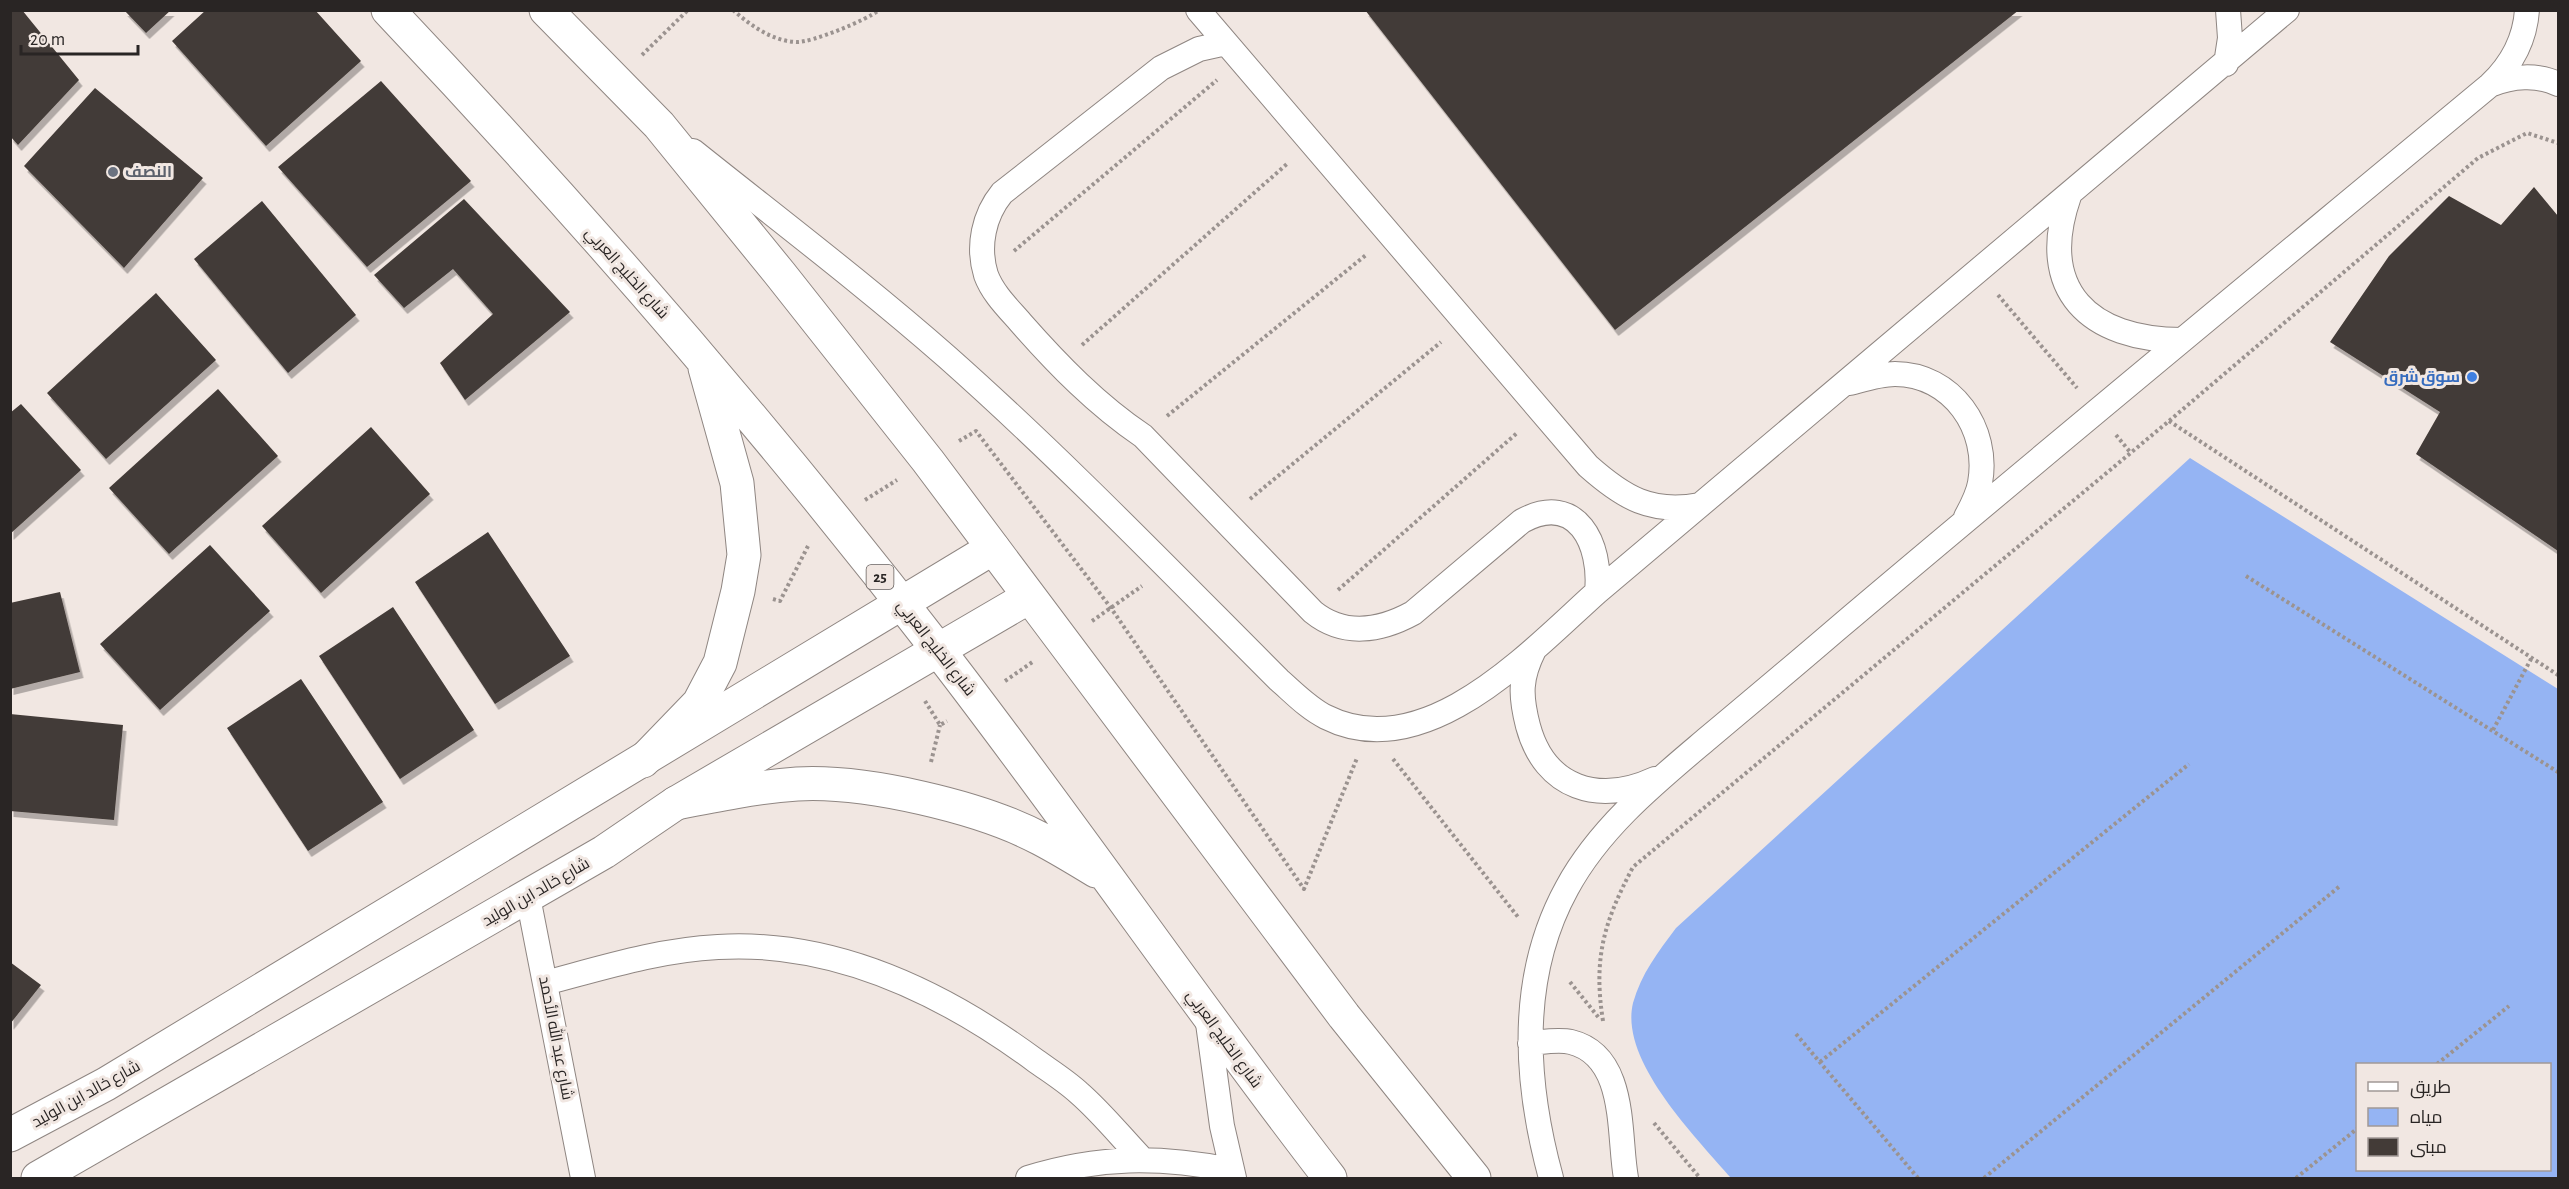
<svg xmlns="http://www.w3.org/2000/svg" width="2569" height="1189" viewBox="0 0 2569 1189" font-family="'Alegreya Sans',Cairo,sans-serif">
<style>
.water{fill:#95b4f3;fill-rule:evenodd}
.building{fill:#433b37;filter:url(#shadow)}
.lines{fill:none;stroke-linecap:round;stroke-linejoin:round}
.service-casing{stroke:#8f8682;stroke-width:26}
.secondary-casing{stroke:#8f8682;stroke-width:35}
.primary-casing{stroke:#8f8682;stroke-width:35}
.path{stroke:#9b9390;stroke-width:4;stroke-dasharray:3 3;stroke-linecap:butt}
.service{stroke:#fff;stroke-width:24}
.secondary{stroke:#fff;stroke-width:33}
.primary{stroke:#fff;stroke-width:33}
.worship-dot{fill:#6b7280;stroke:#f1e7e2;stroke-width:2}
.shop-dot{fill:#3f7fe0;stroke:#f1e7e2;stroke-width:2}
.labels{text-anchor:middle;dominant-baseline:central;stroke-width:6;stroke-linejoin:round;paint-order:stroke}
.shield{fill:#f1e7e2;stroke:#655f5d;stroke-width:1.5}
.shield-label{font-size:15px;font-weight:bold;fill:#292524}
.worship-label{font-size:16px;font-weight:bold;fill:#5b616d;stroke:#f1e7e2;text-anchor:start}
.street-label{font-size:16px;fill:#292524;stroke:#f1e7e2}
.shop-label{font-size:16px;font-weight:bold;fill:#366cbe;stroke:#f1e7e2;text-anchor:end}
</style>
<defs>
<filter id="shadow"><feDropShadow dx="3.5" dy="6" stdDeviation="0" flood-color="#0004"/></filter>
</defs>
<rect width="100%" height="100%" fill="#f1e7e2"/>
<path class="water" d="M2190 458 2558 689V1178H1731C1697 1138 1619 1061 1633 1003 1641 974 1658 952 1676 928ZM2358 1064H2550V1170H2358Z"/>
<path class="building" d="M10 10H22L79 80 18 145 10 136Z
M124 10H171L146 33Z
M206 10H315L361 61 266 146 172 41Z
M1365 10H2019L1615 330Z
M381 81 471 181 367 267 278 167Z
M95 88 203 178 124 268 24 166Z
M2534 187 2558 216V551L2416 454 2440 412 2330 342 2389 256 2449 196 2501 225Z
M464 199 570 312 465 400 440 363 493 314 453 269 404 308 374 275Z
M262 201 356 315 288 373 194 259Z
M156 293 216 360 106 459 47 393Z
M218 389 278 456 169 554 109 488Z
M21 404 81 470 10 534V413Z
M371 427 430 494 321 593 262 526Z
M488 532 570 656 495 704 415 582Z
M210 545 270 611 160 710 100 644Z
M60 592 80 672 10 689V603Z
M393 607 474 730 400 779 319 656Z
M301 679 383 802 308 851 227 728Z
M10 714 123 725 114 820 10 811Z
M10 962 41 985 10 1024Z"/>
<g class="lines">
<defs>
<path id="service" d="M1198 10 1588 466C1624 498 1651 514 1700 505
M1226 43 1199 49 1161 68 1002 193C984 215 977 246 986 275 993 294 1009 309 1021 323 1058 365 1097 405 1143 436L1313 612C1344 637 1380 631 1413 613L1522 521C1577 491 1602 545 1597 592
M2226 64 2230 38 2228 10
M2490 85C2512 76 2537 74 2558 84
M693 151C778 219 865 285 947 357 1062 459 1170 571 1279 680 1294 693 1308 708 1326 717 1425 767 1530 652 1597 592L2287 10
M2069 196C2036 291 2090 340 2182 340
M1850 383C1865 379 1880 374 1895 374 1952 374 1990 429 1980 483 1978 495 1972 506 1966 517
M1534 650C1520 678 1520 695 1528 726 1545 789 1599 805 1655 779
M528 897 583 1178
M545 983C602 968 658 950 718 947 835 940 944 993 1036 1061 1050 1071 1066 1081 1079 1093 1102 1113 1121 1137 1142 1159
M1207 1016 1222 1126 1234 1178
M1530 1043C1543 1042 1559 1039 1571 1042 1628 1056 1618 1136 1626 1178
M1028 1178C1099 1156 1158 1156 1231 1170
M1551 1178C1525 1083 1518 977 1567 888 1600 827 1656 782 1708 738 1751 702 1794 666 1837 629 2053 446 2272 266 2490 85 2511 65 2525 40 2527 10"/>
<path id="secondary" d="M10 1135 106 1084 993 548
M38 1178 604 852 676 803 1029 597"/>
<path id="primary" d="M388 10C582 215 767 428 939 651 1073 824 1196 1005 1330 1178
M546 10 659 125 781 275 928 461 1344 1016 1474 1178
M643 761 699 703 720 663 738 591 744 555 737 483 705 368
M676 803C716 795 756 787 797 784 865 780 981 807 1041 839 1060 849 1078 860 1096 871"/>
</defs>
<use href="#service" class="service-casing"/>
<use href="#secondary" class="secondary-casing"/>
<use href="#primary" class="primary-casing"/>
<path class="path" d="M733 10C750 25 772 41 796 42 811 43 867 20 879 10
M642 55 688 10
M1014 251 1217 80
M1998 295 2077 388
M1082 345 1288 163
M1167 416 1366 255
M2169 421 2558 675
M2116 435 2130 452
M959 441 976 431 1111 608 1304 889 1357 758
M1250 499 1441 342
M865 500 897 480
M2246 576 2558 772
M1338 590 1517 433
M773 599 780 601 809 544
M1092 621 1142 586
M1005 681 1034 661
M925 701 940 725 947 721
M2493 730 2531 659
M1393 759 1518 917
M931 762 940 725
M1570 982 1599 1018
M1603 1021C1593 958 1604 922 1633 867L2169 421 2478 158 2527 133 2558 143
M1796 1034 1918 1178
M1820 1062 2189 764
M2437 1064 2509 1006
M1654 1123 1700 1178
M1984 1178 2340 886
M2296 1178 2358 1128"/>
<use href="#service" class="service"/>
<use href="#secondary" class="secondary"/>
<use href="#primary" class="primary"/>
</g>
<circle class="worship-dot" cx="113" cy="172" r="6"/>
<circle class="shop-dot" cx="2472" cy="377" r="6"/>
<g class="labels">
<rect class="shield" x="866.5" y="565" width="27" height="24" rx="4.5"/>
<g class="shield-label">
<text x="880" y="577">25</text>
</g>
<g class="worship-label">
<text x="125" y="172">النصف</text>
</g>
<g class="street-label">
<text transform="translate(627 273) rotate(48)">شارع الخليج العربي</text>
<text transform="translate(936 648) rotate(52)">شارع الخليج العربي</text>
<text transform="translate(536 892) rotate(-30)">شارع خالد ابن الوليد</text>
<text transform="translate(556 1038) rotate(79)">شارع عبد الله الأحمد</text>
<text transform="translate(1224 1039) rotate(54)">شارع الخليج العربي</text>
<text transform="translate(86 1094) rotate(-29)">شارع خالد ابن الوليد</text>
</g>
<g class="shop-label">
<text x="2460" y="377">سوق شرق</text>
</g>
</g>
<rect width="2569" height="1189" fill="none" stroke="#292524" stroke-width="24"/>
<rect x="2356" y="1063" width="195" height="108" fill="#f1e7e2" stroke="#a19996" stroke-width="1.5"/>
<rect x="2368" y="1082" width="30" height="9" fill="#ffffff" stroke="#a19996" stroke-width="1.5"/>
<text x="2410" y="1093" font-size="18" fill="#292524">طريق</text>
<rect x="2368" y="1108" width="30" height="18" fill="#95b4f3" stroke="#a19996" stroke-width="1.5"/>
<text x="2410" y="1123" font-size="18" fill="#292524">مياه</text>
<rect x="2368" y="1138" width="30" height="18" fill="#433b37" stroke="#a19996" stroke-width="1.5"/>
<text x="2410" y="1153" font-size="18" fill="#292524">مبنى</text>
<path d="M21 45v9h117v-9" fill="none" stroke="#292524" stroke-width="3"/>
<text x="30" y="45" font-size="18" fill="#292524" stroke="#f1e7e2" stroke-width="4.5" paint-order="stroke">20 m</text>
</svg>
